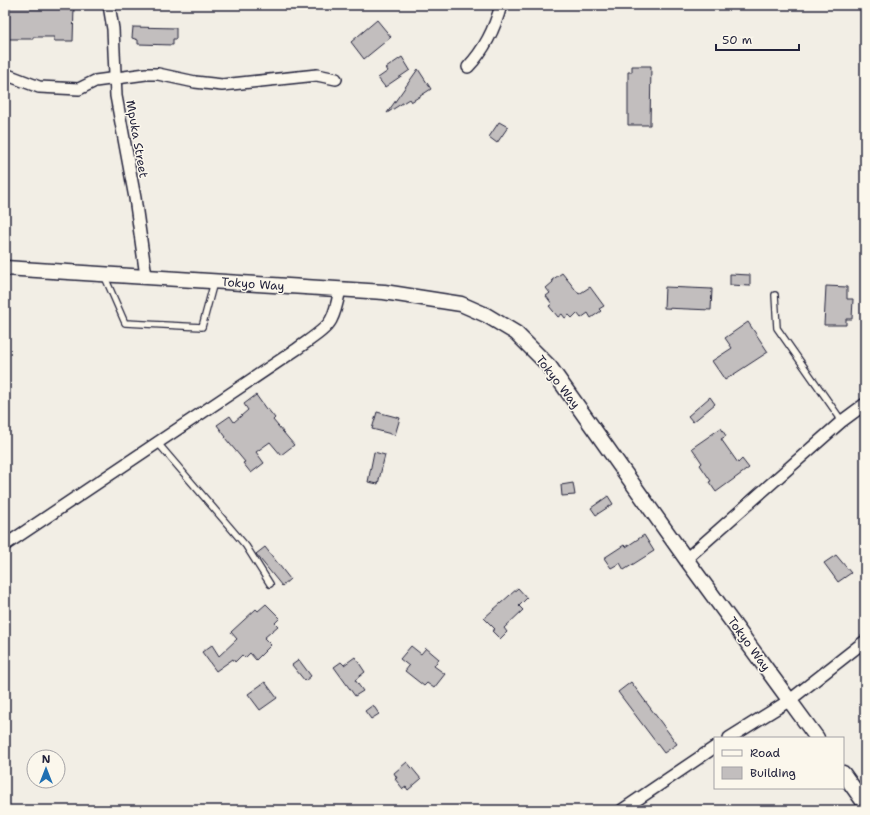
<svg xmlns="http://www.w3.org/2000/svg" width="870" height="815" viewBox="0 0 870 815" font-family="'Shantell Sans',sans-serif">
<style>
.building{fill:#c2bebe;stroke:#22223b}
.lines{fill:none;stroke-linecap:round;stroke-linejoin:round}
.service-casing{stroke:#22223b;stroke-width:8}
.minor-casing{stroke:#22223b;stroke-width:14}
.tertiary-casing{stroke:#22223b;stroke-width:17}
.service{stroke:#fbf7ec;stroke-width:5.5}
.minor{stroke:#fbf7ec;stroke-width:11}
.tertiary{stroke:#fbf7ec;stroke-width:14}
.labels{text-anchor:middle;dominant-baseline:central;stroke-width:3;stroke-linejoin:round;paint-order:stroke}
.street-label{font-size:12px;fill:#22223b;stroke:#fbf7ec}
</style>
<rect width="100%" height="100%" fill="#f2eee5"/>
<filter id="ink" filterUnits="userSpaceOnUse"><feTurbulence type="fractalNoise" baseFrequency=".025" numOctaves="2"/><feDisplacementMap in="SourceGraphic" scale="8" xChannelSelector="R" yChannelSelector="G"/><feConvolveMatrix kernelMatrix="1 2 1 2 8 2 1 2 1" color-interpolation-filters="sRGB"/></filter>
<g filter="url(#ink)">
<path class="building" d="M5 6 74 7 73 41H54V37H33V39H5Z
M377 20 391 37 364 59 351 42Z
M133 27 176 28V39H173V45L138 44V40L132 38Z
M402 57 410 70 385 87 378 78 388 71 386 68Z
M632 66H651L650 125H628V72H632Z
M418 69 431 89 411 102 409 99 387 113Z
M499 122 508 127 497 143 489 137Z
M562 273 579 294 590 287 604 306 599 309 601 311 591 318 588 313 581 318 577 313 572 318 569 315 565 318 562 314 558 317 549 306 552 304 546 296 550 293 546 288 553 282 552 280Z
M730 274 750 275V286L730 285Z
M826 286 847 287V299H853L852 319H846V325H824Z
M665 287 712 289 711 310 664 308Z
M748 322 768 352 725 380 712 361 732 348 725 338Z
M256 395 266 409 267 408 275 418 273 420 294 445 281 455 270 442 256 452 264 463 251 473 243 463 245 462 225 438 226 437 217 425 230 416 234 422 248 410 244 404Z
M710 397 715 404 693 422 688 416Z
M377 412 400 418 395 435 372 429Z
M721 428 726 436 721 439 738 463 742 459 749 468 716 492 709 482 711 481 700 465 702 463 692 448Z
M374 452 385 455 378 484 368 482Z
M573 483 575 495 562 496 561 485Z
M608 496 613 504 596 515 591 508Z
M644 535 654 551 624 570 620 563 611 568 604 558 624 545 626 547Z
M265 547 290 579 282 586 256 554Z
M836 555 851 573 838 582 824 563Z
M518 588 527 598 519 606 523 610 504 628 507 632 500 639 492 631 495 629 484 618Z
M266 604 280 618 275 623 278 626 264 638 271 645 256 660 250 653 245 658 242 655 235 662 233 659 216 671 202 652 212 645 219 656 237 639 231 632 256 609 258 611Z
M411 646 421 654 426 648 439 659 434 666 445 674 434 688 427 683 424 686 405 671 409 666 400 659Z
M355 657 365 672 355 680 363 691 355 696 334 667 341 662 344 665Z
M299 660 311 676 305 681 292 665Z
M265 682 277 698 260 710 248 694Z
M631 682 677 744 664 753 618 692Z
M373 705 379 714 371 719 365 711Z
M407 762 421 779 408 790 406 787 403 789 395 779 397 778 394 773Z"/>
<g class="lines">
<defs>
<path id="service" d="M104 275 125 323 202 327 214 282
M775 295 777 328 842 421
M157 442 246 546 270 584"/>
<path id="minor" d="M109 5 113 29 116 96 135 198 146 276
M468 67C485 49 495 28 501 5
M5 74 39 87 79 89 95 81 146 74H158L195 82 222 85 317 75 336 79
M5 545 297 349C307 341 325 331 331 320 336 311 338 299 340 289
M686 559 842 421 865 404
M729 738 790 700 865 641
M622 810 715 747"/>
<path id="tertiary" d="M5 268 384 292 461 304 486 315 516 333 550 367 686 559 817 738
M843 773 865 804"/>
</defs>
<use href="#service" class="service-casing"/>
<use href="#minor" class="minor-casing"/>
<use href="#tertiary" class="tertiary-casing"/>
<use href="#service" class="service"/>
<use href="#minor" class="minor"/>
<use href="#tertiary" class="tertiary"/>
</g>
</g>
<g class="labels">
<g class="street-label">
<text transform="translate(137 139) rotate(80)">Mpuka Street</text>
<text transform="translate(253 284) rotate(4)">Tokyo Way</text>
<text transform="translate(558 382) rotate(52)">Tokyo Way</text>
<text transform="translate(749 644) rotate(54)">Tokyo Way</text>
</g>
</g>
<rect width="870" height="815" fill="none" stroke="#fbf7ec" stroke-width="20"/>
<rect x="10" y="10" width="850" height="795" fill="none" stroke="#22223b" stroke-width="1.5" filter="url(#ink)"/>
<rect x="714" y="737" width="130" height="52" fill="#fbf7ec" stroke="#a4a2a5"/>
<rect x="722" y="750" width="20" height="6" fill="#fbf7ec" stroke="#a4a2a5"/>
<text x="750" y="757" font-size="12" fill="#22223b">Road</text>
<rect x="722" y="767" width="20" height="12" fill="#c2bebe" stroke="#a4a2a5"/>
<text x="750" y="777" font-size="12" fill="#22223b">Building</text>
<g transform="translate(46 769)"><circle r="19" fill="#fbf7ec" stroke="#a4a2a5"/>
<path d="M0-3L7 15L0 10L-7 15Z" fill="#1f6fb2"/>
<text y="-6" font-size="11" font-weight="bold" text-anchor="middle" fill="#22223b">N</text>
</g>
<path d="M716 44v6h83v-6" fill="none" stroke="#22223b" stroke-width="2"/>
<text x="722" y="44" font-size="12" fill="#22223b" stroke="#fbf7ec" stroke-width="3" paint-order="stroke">50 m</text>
</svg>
